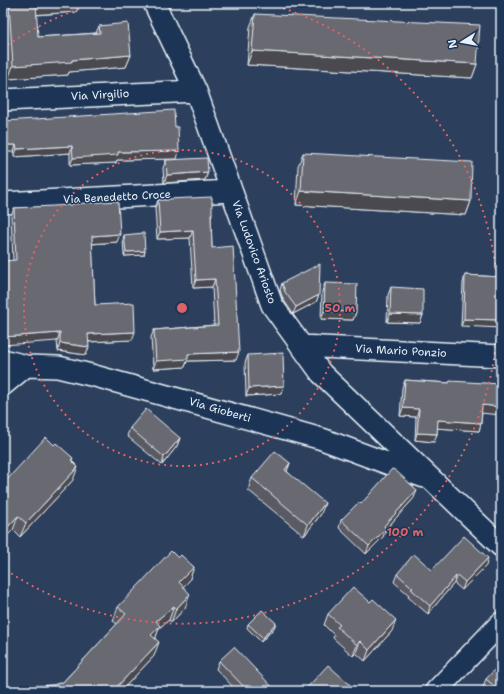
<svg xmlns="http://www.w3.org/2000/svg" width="504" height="694" viewBox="0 0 504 694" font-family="'Shantell Sans',sans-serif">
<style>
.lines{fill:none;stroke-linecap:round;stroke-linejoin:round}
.minor-casing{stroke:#e8f1f8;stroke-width:24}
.minor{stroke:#1d3557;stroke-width:21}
.wall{fill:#5a5a62;stroke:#e8f1f8}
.shaded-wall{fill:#4a4a50;stroke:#e8f1f8}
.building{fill:#696972;stroke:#e8f1f8}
.ring{fill:none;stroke:#db6466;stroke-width:2;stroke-dasharray:2 4}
.labels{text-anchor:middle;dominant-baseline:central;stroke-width:3;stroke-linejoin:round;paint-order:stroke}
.street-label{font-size:11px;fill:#e8f1f8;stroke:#1d3557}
.centre{fill:#db6466;stroke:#1d3557;stroke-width:2}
.ring-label{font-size:12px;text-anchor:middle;font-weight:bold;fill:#db6466;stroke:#1d3557;stroke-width:3;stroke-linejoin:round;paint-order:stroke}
</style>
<rect width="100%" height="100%" fill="#2c3f5c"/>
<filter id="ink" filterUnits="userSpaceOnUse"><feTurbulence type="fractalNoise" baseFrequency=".025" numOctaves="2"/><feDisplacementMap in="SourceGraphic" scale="8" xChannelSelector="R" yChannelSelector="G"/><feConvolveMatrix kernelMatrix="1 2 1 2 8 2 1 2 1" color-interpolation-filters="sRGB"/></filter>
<g filter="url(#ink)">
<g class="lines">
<defs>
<path id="minor" d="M154 3 196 91 272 305 321 373 501 546
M3 100 196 91
M3 203 231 191
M301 346 501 356
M3 360 26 366 58 367 95 376 322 439 424 477
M3 385 26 366
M436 691 501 623"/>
</defs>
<use href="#minor" class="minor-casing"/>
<use href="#minor" class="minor"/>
</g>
<path class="wall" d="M3 3H80L76 12 36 15 38 37 96 33 99 26 131 55 126 67 69 72 68 75 8 79 5 17Z
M255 14 477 64 472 78 247 65 250 27Z
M5 121 177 159 117 160 116 163 70 165V153L14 157V152Z
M303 153 471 201 466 215 296 205 298 166Z
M166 160 208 172 205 180 164 183 163 168Z
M168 199 212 214 211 219 212 248 236 360 187 361 185 367 153 369 151 337 154 330 214 325 212 287 193 288 190 238 157 239 155 208 158 200H168Z
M72 204 117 242 92 244 95 305 132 340 88 342 86 355 58 351 57 341 13 260 11 216 14 208 71 206Z
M124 235 145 251 144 255 124 256 123 239Z
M465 275 501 277 461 326 463 283Z
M282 283 319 295 316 302 293 314 283 299 280 290Z
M325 283 356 312 353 320 321 319 322 291Z
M391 287 423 315 420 323 387 322 388 295Z
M248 355 284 386 281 394 246 396 245 363Z
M405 380 449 383 450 381 482 413 481 423 479 431 437 428V434L434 442 415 440 416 417 400 416 402 388Z
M130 428 180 438 177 446 162 465 127 436Z
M54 445 73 458 72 460 73 480 20 537 13 530 3 540Z
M290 463 287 471 321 514 304 536 248 490 252 478Z
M414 498 386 529 383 537 366 554 339 528 341 520Z
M178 558 194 567 189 581 183 586 185 608 171 623 169 620 159 628 155 639 154 656 121 691H18L20 687 53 685 63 682 117 624 113 621 118 607Z
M486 566 462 590 454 583 428 614 408 597 409 595 394 582 397 574 432 570Z
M328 614 392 631 365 661 356 653 353 656 333 638 334 635 324 625Z
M248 624 274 628 261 642 247 628Z
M219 661 276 691H237L216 669Z
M486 679 501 691H485L482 689Z"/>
<path class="shaded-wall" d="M36 3H80L76 12 31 15Z
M9 4 5 17H3V5Z
M252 51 477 64 472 78 247 65Z
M131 55 126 67 69 72 68 75 8 79 13 66 72 60Z
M3 145H16L14 152H3Z
M72 146 70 153 14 157 17 149Z
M179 151 177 159 117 160 116 163 70 165 73 158 118 152Z
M208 172 205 180 164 183 167 175Z
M301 191 471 201 466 215 296 205Z
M193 230 190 238 157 239 160 232Z
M120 234 117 242 89 244 92 236Z
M145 251 144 255 124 256 126 252Z
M215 279 212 287 193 288 196 280Z
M319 295 316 302 293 314 296 307Z
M324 311 356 312 353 320 321 319Z
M390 314 423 315 420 323 387 322Z
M464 319 501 320V328L461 326Z
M135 332 132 340 85 342 88 334Z
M60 333 57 341 3 345V337Z
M60 343 89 347 86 355 58 351Z
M239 352 236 360 187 361 185 367 153 369 156 361 188 354Z
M284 386 281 394 246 396 249 388Z
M482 405 501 407V415L480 413Z
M403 408 419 409 416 417 400 416Z
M438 420 481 423 479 431 435 428Z
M417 433 437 434 434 442 415 440Z
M180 438 177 446 162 465 164 457Z
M290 463 286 474 285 470Z
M78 467 73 480 20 537 26 523Z
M417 490 414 498 386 529 383 537 366 554 369 546 384 526Z
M325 503 321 514 304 536 308 525Z
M18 516 13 530 3 540V532Z
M488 558 486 566 462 590 465 582Z
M194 567 189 581 174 596 179 582Z
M457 575 454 583 428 614 430 606Z
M190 594 185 608 171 623 176 609Z
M174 606 169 620 159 628 155 640 146 649 156 621Z
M396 620 392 631 365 661 369 650Z
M276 623 274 628 261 642 263 638Z
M360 641 356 653 353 656 357 645Z
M159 642 154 656 121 691H113Z"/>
<path class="building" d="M3 3H36L38 37 100 33 99 26 128 23 131 55 72 60V62L13 66 9 4 3 5Z
M255 14 480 25 477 64 252 51Z
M174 110 175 127H178L179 151 118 152V155L73 158 72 146 17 149 16 145H3V115L5 114V121Z
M303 153 472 162 471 201 301 191Z
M207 158 208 172 167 175 166 160Z
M212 197V214H211L212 248 233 246 239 352 188 354V359L156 361 154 330 218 325 215 279 196 280 193 230 160 232 158 200H168V199Z
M118 201 120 234 92 236 95 305 134 303 135 332 88 334 89 347 60 343V333L3 337V261L16 260 14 208 72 205V204Z
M144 233 145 251 126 252 124 235Z
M320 264 319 295 296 307 285 292 282 283Z
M465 275 501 277V320L464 319Z
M325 283 357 284 356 312 324 311Z
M391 287 423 289V315L390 314Z
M283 353 284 386 249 388 248 355Z
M405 380 449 383 450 381 501 384V407L482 405 481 423 438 420 437 434 417 433 419 409 403 408Z
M146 409 180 438 164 457 130 428Z
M46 437 54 445 56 443 73 458 71 460 78 467 26 523 18 516 3 532V484Z
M275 451 290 463 285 470 325 503 308 525 252 478Z
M392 469 395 470 417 490 384 526 386 529 369 546 341 520 359 502 361 504Z
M464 536 488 558 465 582 457 575 430 606 411 589 413 588 397 574 414 554 432 570Z
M171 551 178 558 181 555 194 567 179 582 190 594 176 609 174 606 156 621 160 626 151 635 159 642 113 691H20V687L53 685 63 682 126 614 118 607Z
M353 587 370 602 373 599 396 620 369 650 360 641 357 645 337 627 340 625 328 614Z
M262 610 276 623 263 638 248 624Z
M234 647 276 691H248L219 661Z
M501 663V691H491L495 687 486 679Z
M328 665 357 691H304Z"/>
</g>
<g class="ring">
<circle cx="182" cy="308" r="158"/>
<path d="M3 48A316 316 0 0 1 98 3M266 3A316 316 0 1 1 3 568"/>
</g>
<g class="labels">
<g class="street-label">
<text transform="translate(100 95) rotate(-3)">Via Virgilio</text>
<text transform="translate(117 197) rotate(-3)">Via Benedetto Croce</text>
<text transform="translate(254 252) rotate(70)">Via Ludovico Ariosto</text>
<text transform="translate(401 351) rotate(3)">Via Mario Ponzio</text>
<text transform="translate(220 410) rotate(16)">Via Gioberti</text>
</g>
</g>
<circle cx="182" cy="308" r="6" class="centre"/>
<g class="ring-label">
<text x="340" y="312">50 m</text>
<text x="405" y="536">100 m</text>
</g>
<rect width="504" height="694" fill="none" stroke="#1d3557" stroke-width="16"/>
<rect x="8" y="8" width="488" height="678" fill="none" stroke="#e8f1f8" stroke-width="1.5" filter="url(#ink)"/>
<g transform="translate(462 42) rotate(259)" stroke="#1d3557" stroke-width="3" paint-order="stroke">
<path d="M0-3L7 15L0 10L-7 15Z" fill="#e8f1f8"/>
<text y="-6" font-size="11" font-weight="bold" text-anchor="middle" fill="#e8f1f8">N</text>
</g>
</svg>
